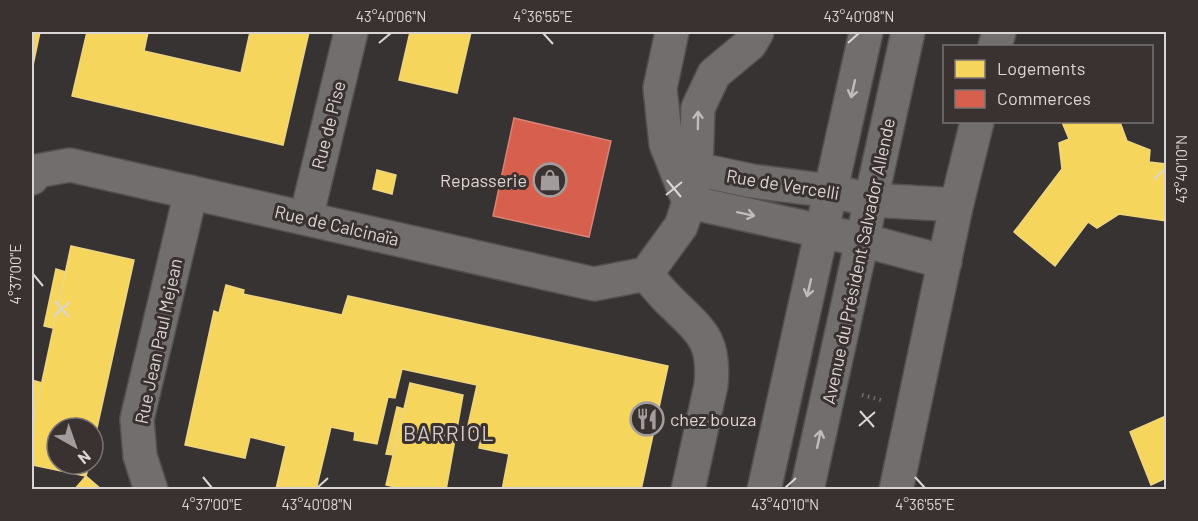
<svg xmlns="http://www.w3.org/2000/svg" width="1198" height="521" viewBox="0 0 1198 521" font-family="Barlow,sans-serif">
<style>
.homes{fill:#f6d55c;stroke:#eed580;stroke-width:1.5}
.shops{fill:#d6604d;stroke:#d88376;stroke-width:1.5}
.lines{fill:none;stroke-linecap:round;stroke-linejoin:round}
.minor-casing{stroke:#545050;stroke-width:36}
.path{stroke:#746f6f;stroke-width:4;stroke-dasharray:1.5 4.5;stroke-linecap:butt}
.minor{stroke:#726e6e;stroke-width:33}
.oneway{stroke:#c1bcbb}
.ticks{fill:none;stroke:#dbd6d5;stroke-width:2}
.labels{text-anchor:middle;dominant-baseline:central;stroke-width:6;stroke-linejoin:round;paint-order:stroke}
.street-label{font-size:18px;fill:#dbd6d5;stroke:#3a3131}
.poi-label{font-size:18px;fill:#dbd6d5;stroke:#3a3131;text-anchor:end}
.quarter-label{font-size:21px;letter-spacing:1.5px;fill:#d5cac9;stroke:#3a3131}
.neatline{fill:none;stroke:#dbd6d5;stroke-width:2}
.ticks-label{font-size:15px;text-anchor:middle;fill:#dbd6d5}
</style>
<rect width="100%" height="100%" fill="#383333"/>
<path class="homes" d="M32 32H40L32 70Z
M87 32H148L144 51 241 73 250 32H309L283 145 72 96Z
M410 32H471L457 93 399 80Z
M1062 122H1120L1127 141 1150 150 1149 162 1166 164V221L1119 214 1097 228 1088 222 1055 266 1014 232 1062 169 1059 143 1069 139Z
M377 170 396 175 392 194 373 189Z
M71 246 134 260 93 446V428H57V464H89L86 476 32 465V428Z
M56 269 66 272 53 328 44 326Z
M226 285 244 290 243 294 342 315 348 296 668 366 641 490H502L509 454 479 448 482 434 467 430 477 385 402 369 395 398 388 397 377 444 354 440 355 432 331 427 316 490 276 489 286 446 250 437 245 458 185 445 214 311 219 313Z
M32 380 42 383 32 428Z
M410 383 463 395 446 490H408L386 485Z
M397 407 404 409 394 455 386 454Z
M1166 416V478L1151 485 1130 432Z
M86 476 102 490H74Z"/>
<path class="shops" d="M514 118 611 141 589 237 493 216Z"/>
<g class="lines">
<defs>
<path id="minor" d="M672 32 660 88 666 144 689 202 862 240 945 262
M757 32 750 44 714 74 698 108 696 169 752 181 831 191 871 200 941 204 956 207
M995 46 999 32
M32 178 37 171 70 165 594 284 646 274
M306 218 351 32
M646 274C655 285 664 296 674 305 703 333 715 342 711 385L688 490
M646 274 681 226 689 202 694 179
M151 490 140 456 137 419 191 192
M764 490 866 32
M807 490 908 32
M896 490 956 207 977 122"/>
</defs>
<use href="#minor" class="minor-casing"/>
<path class="path" d="M862 395 881 400"/>
<use href="#minor" class="minor"/>
</g>
<defs><path id="oneway-shaft" d="M-6 0H5M1.5-3L5.5 0L1.5 3" fill="none" stroke-width="1.6" stroke-linecap="round" stroke-linejoin="round" transform="scale(1.5)"/></defs>
<g class="oneway">
<use href="#oneway-shaft" transform="translate(853 89) rotate(103)"/>
<use href="#oneway-shaft" transform="translate(698 120) rotate(-89)"/>
<use href="#oneway-shaft" transform="translate(746 214) rotate(12)"/>
<use href="#oneway-shaft" transform="translate(809 288) rotate(103)"/>
<use href="#oneway-shaft" transform="translate(819 439) rotate(-78)"/>
</g>
<path class="ticks" d="M543 33 553 44M379 43 391 33M848 43 859 33M1154 179 1165 169M667 180 681 197M666 195 682 182M33 274 43 286M55 301 69 317M54 316 70 302M860 411 874 427M859 426 875 412M203 477 212 488M915 477 925 488M317 488 328 478M785 488 796 478"/>
<defs>
<symbol id="shop-ring" viewBox="-11 -11 22 22"><circle r="9.5" fill="#3a3131" stroke="#a29d9c" stroke-width="1.5"/><path d="M-5-2.5h2.3a2.7 3.5 0 0 1 5.4 0H5L5.5 6h-11ZM-1.5-2.5h3a1.5 2.3 0 0 0-3 0Z" fill="#a29d9c"/></symbol>
<symbol id="restaurant-ring" viewBox="-11 -11 22 22"><circle r="9.5" fill="#3a3131" stroke="#a29d9c" stroke-width="1.5"/><path d="M-5-6h1v4h1v-4h1v4h1v-4h1v5L-1.5 .5V6h-2V.5L-5-1ZM5-6V6H3V1.5H1.5Q1.5-4 5-6Z" fill="#a29d9c"/></symbol>
</defs>
<g fill-rule="evenodd">
<use href="#shop-ring" x="531" y="161" width="38" height="38"/>
<use href="#restaurant-ring" x="628" y="400" width="38" height="38"/>
</g>
<g class="labels">
<g class="street-label">
<text transform="translate(328 125) rotate(-76)">Rue de Pise</text>
<text transform="translate(783 184) rotate(9)">Rue de Vercelli</text>
<text transform="translate(337 225) rotate(13)">Rue de Calcinaïa</text>
<text transform="translate(858 261) rotate(-78)">Avenue du Président Salvador Allende</text>
<text transform="translate(158 341) rotate(-78)">Rue Jean Paul Mejean</text>
</g>
<g class="poi-label">
<text x="527" y="180">Repasserie</text>
<text x="670" y="419" text-anchor="start">chez bouza</text>
</g>
<g class="quarter-label">
<text x="449" y="432">BARRIOL</text>
</g>
</g>
<rect width="1198" height="521" fill="none" stroke="#3a3131" stroke-width="66"/>
<rect x="943" y="45" width="210" height="78" fill="#3a3131" stroke="#7a7373" stroke-width="1.5"/>
<rect x="955" y="60" width="30" height="18" fill="#f6d55c" stroke="#7a7373" stroke-width="1.5"/>
<text x="997" y="75" font-size="18" fill="#dbd6d5">Logements</text>
<rect x="955" y="90" width="30" height="18" fill="#d6604d" stroke="#7a7373" stroke-width="1.5"/>
<text x="997" y="105" font-size="18" fill="#dbd6d5">Commerces</text>
<g transform="translate(75 446) rotate(140)"><circle r="28" fill="#3a3131" stroke="#7a7373" stroke-width="1.5"/>
<path d="M0-4.5L10 22L0 15L-10 22Z" fill="#a29d9c"/>
<text y="-9" font-size="16" font-weight="bold" text-anchor="middle" fill="#dbd6d5">N</text>
</g>
<rect x="33" y="33" width="1132" height="455" class="neatline"/>
<g class="ticks-label">
<text x="391" y="22">43°40'06"N</text>
<text x="543" y="22">4°36'55"E</text>
<text x="859" y="22">43°40'08"N</text>
<text transform="translate(1182 169) rotate(-90)" y="5">43°40'10"N</text>
<text transform="translate(16 274) rotate(-90)" y="5">4°37'00"E</text>
<text x="212" y="510">4°37'00"E</text>
<text x="317" y="510">43°40'08"N</text>
<text x="785" y="510">43°40'10"N</text>
<text x="925" y="510">4°36'55"E</text>
</g>
</svg>
